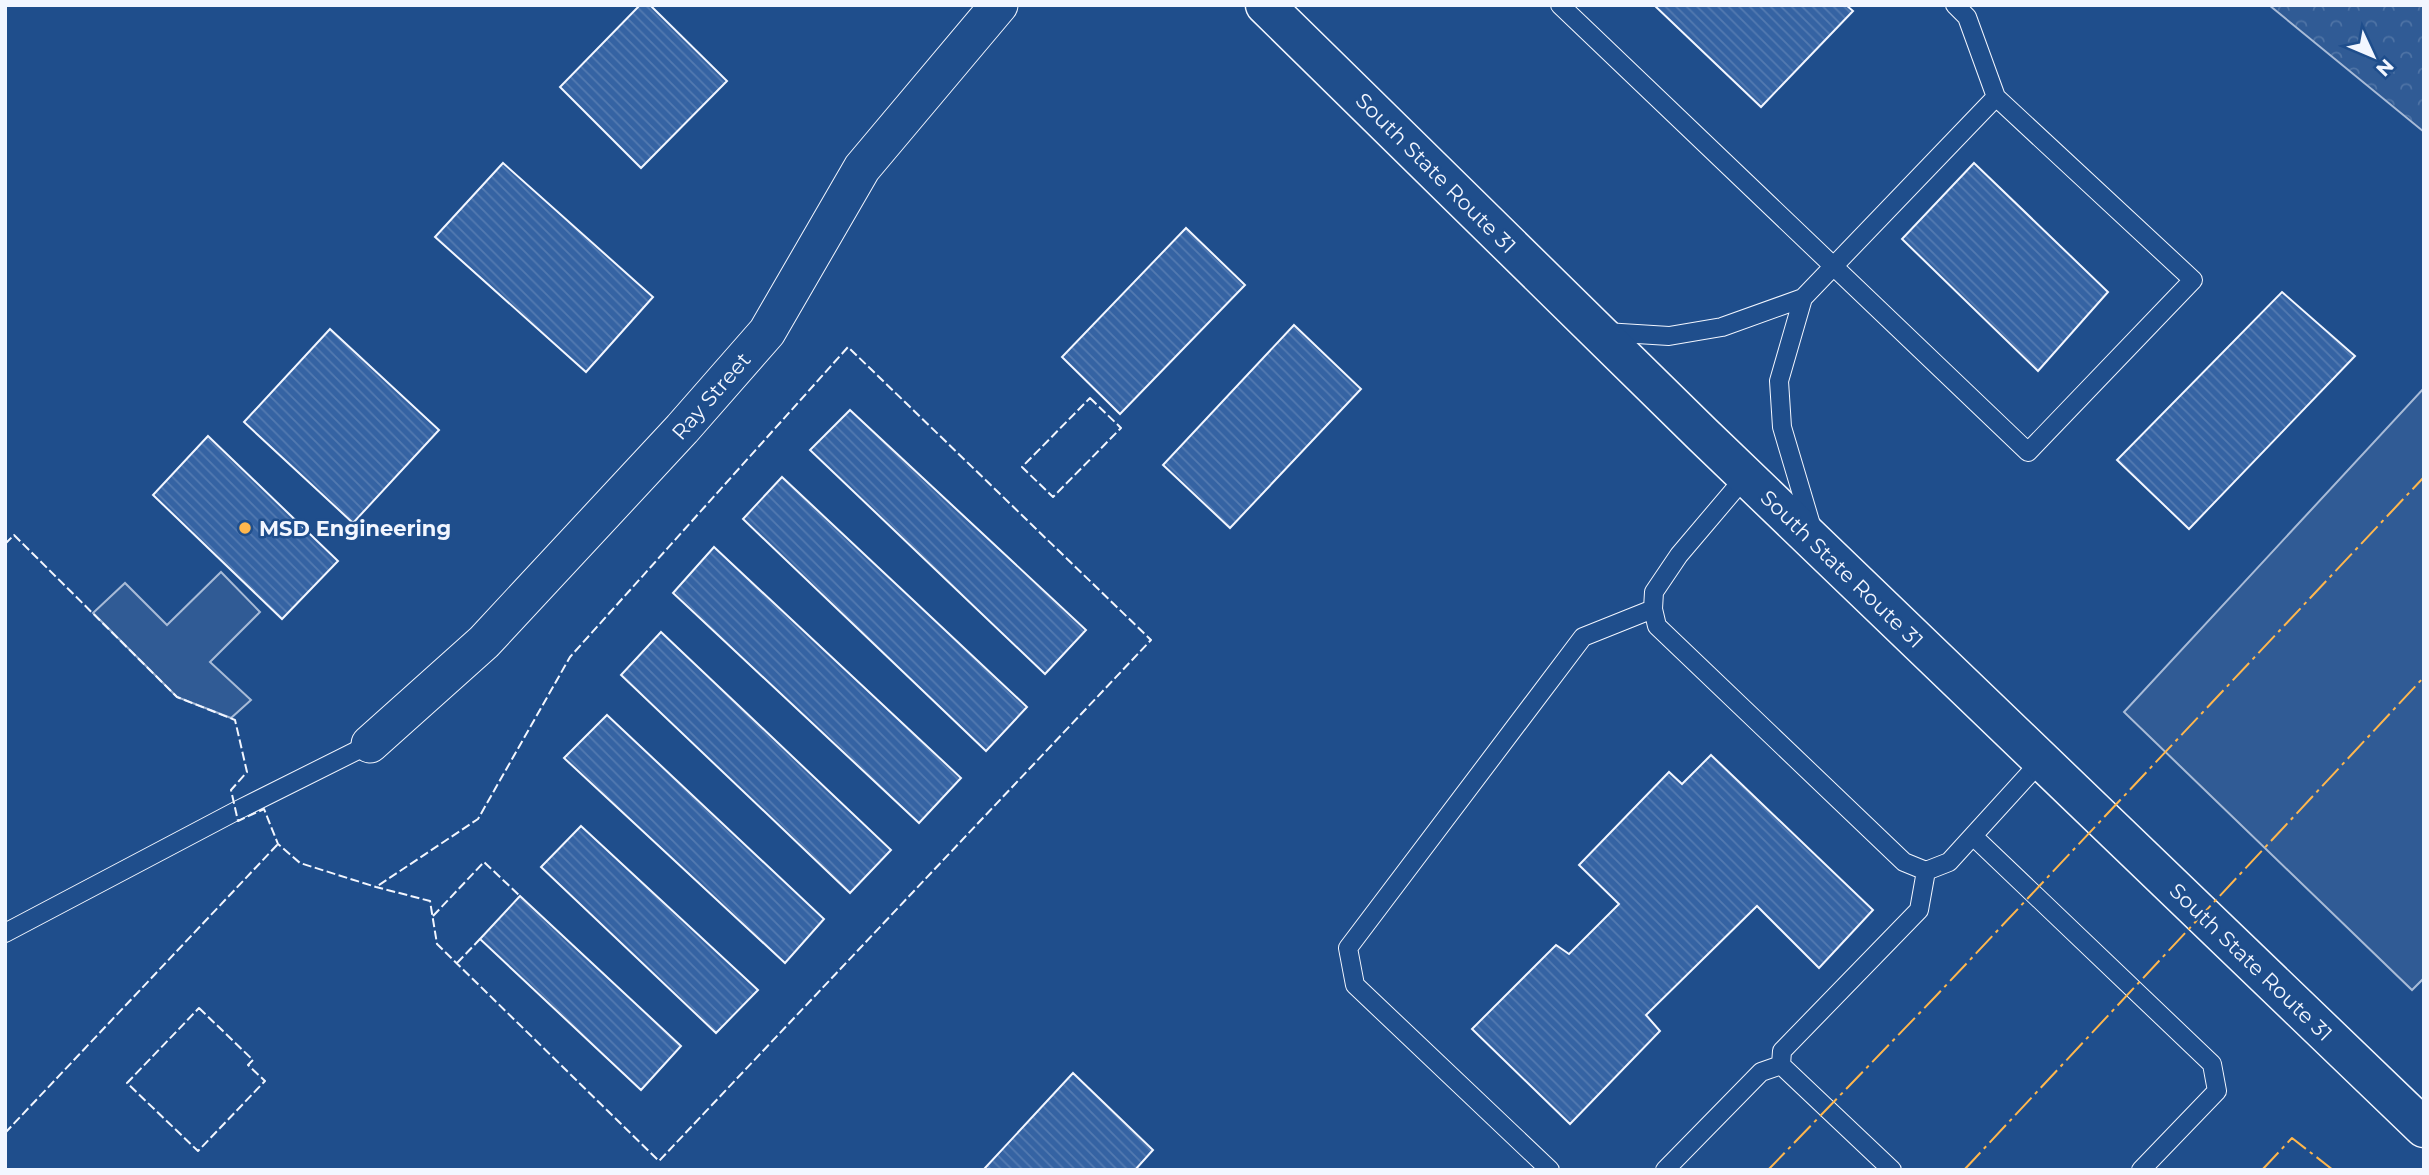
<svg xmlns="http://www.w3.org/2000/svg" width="2429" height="1175" viewBox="0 0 2429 1175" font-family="Montserrat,sans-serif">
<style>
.built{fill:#305b95;stroke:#a8bbd7;stroke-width:2}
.forest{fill:url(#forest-crowns);stroke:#a8bbd7;stroke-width:2}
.building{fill:url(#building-back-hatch);stroke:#f2f6ff;stroke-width:2}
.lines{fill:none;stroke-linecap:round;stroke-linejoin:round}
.lane-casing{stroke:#f2f6ff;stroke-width:20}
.street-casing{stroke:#f2f6ff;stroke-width:39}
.primary-casing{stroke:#f2f6ff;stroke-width:41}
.lane{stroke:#1f4e8c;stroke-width:18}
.street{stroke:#1f4e8c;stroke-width:37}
.primary{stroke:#1f4e8c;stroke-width:38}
.fence{stroke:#f2f6ff;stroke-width:2;stroke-dasharray:9 3.5;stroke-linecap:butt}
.power{stroke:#ffb74d;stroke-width:2;stroke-dasharray:24 5 3.5 5;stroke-linecap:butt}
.poi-dot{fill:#ffb74d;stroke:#1f4e8c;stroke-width:2.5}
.labels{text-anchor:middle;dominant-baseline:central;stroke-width:5;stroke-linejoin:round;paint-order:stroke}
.street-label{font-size:21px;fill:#f2f6ff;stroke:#1f4e8c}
.poi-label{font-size:21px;font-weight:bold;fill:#f2f6ff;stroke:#1f4e8c;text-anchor:start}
</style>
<defs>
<pattern id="forest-crowns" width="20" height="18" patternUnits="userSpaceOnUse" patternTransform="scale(1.75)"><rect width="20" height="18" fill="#305b95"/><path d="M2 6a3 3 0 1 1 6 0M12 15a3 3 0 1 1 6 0" fill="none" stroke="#4e73a5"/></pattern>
<pattern id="building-back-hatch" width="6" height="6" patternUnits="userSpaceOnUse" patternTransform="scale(1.75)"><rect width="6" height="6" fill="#3563a3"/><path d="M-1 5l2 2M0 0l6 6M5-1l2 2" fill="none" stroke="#537ab1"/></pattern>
</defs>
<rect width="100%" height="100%" fill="#1f4e8c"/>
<path class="built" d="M2424 388V978L2412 990 2124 712Z
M221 572 260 612 210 662 251 700 231 718 177 697 93 613 125 583 167 625Z"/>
<path class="forest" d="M2269 5H2424V132Z"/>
<path class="building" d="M640 5H650L727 81 641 168 560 87Z
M1654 5H1846L1853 11 1761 107Z
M503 163 653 297 586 372 435 237Z
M1974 163 2108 292 2038 371 1902 239Z
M1186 228 1245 285 1120 414 1062 357Z
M2282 292 2355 356 2189 529 2117 460Z
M1294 325 1361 389 1230 528 1163 465Z
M330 329 439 430 353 523 244 422Z
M850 410 1086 630 1045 674 810 450Z
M208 436 338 561 282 619 153 495Z
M782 477 1027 707 986 751 743 519Z
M714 547 961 778 919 823 673 593Z
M661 632 891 850 850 893 621 675Z
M607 715 824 919 785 963 564 758Z
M1711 755 1873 910 1819 968 1757 906 1646 1015 1660 1031 1570 1124 1472 1029 1556 945 1569 954 1619 904 1579 865 1669 772 1682 784Z
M581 826 758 990 716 1033 541 867Z
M520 896 681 1046 641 1090 480 939Z
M1073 1073 1153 1150 1135 1170H987L985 1168Z"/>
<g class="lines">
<defs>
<path id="lane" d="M1560 5 2028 452 2193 280 1996 97 1803 298
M1955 5 1967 17 1996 97
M1605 332 1669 336 1722 327 1803 298 1779 381 1782 427 1812 528
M1746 476 1679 555 1654 592 1653 609 1657 626 1904 862 1926 871 1949 862 2041 761
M1973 836 2212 1064 2217 1091 2141 1170
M5 933 238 810 370 744
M1550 1170 1355 985 1348 948 1583 637 1653 609
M1665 1170 1761 1072 1781 1065
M1892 1170 1781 1065 1782 1051 1919 910 1926 871"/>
<path id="street" d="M370 744 484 642 682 429 767 332 862 168 999 5"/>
<path id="primary" d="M1265 5 1702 434 2424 1128"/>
</defs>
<use href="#lane" class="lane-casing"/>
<use href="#street" class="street-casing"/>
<use href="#primary" class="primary-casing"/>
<use href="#lane" class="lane"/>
<use href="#street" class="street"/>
<use href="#primary" class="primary"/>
<path class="fence" d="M1090 398 1121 428 1053 497 1022 467Z
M5 544 14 535 177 697 235 720 247 772 231 790 238 821 264 809 278 844 300 863 376 887 430 901 437 944 659 1161 1151 640 848 347 570 657 478 819 376 887
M433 916 484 862 520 896
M457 963 480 939
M199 1008 253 1060 248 1065 265 1081 198 1151 127 1083Z
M5 1133 278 844"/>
<path class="power" d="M1768 1170 1935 997 2424 477
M1964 1170 2424 677
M2262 1170 2292 1138 2333 1170"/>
</g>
<circle class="poi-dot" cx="245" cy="528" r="7"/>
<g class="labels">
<g class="street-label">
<text transform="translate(1436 173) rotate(45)">South State Route 31</text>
<text transform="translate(711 396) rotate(-49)">Ray Street</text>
<text transform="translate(1842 569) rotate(44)">South State Route 31</text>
<text transform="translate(2251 962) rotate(44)">South State Route 31</text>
</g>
<g class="poi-label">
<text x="259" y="528">MSD Engineering</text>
</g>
</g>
<rect width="2429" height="1175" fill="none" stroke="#f2f6ff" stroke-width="14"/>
<g transform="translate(2373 56) rotate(134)" stroke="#1f4e8c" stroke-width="5" paint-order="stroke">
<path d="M0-5L12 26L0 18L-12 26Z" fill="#f2f6ff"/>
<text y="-10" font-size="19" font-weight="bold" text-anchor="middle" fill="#f2f6ff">N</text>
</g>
</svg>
